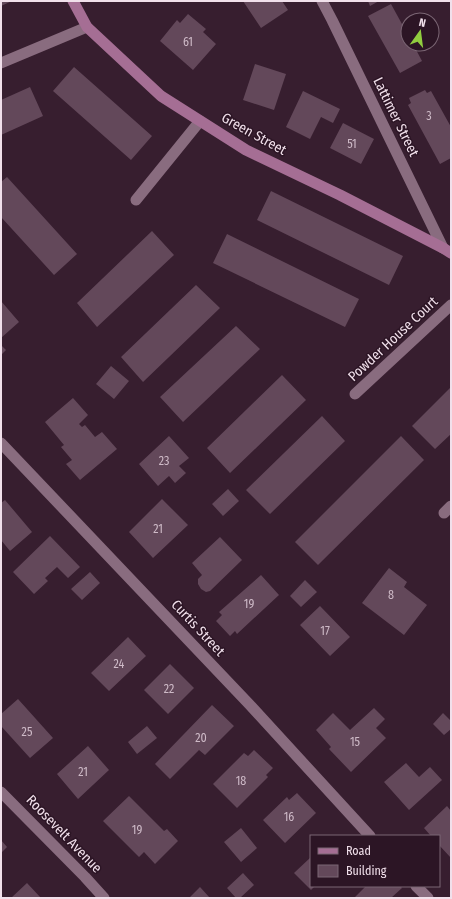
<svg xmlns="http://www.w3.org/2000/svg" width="452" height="899" viewBox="0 0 452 899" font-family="'Fira Sans Condensed',sans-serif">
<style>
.building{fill:#63485a}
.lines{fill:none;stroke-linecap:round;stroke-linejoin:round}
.service{stroke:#896c7f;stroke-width:11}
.minor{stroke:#896c7f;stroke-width:11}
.secondary{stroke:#a56e94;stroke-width:11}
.labels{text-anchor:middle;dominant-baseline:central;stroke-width:3;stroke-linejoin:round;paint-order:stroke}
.number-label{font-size:12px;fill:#cebac7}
.street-label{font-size:14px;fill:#f1e0eb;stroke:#2c1525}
</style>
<rect width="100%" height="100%" fill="#371e2f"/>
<path class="building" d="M1 1H12L1 6Z
M243 1H282L288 10 261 28Z
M368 1H379L370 6Z
M391 4 408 35V44H413L422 61 400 73 368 16Z
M188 14 206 29 203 32 216 44 193 70 160 41 177 20 180 23Z
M255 64 286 74 274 110 243 100Z
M74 67 152 136 131 160 53 91Z
M30 87 43 116 1 135V100Z
M425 90 427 93 431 91 451 127V158L440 164 408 105 411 103 409 98Z
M303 91 340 109 333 123 321 117 310 139 286 127Z
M343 123 374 139 361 164 330 148Z
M7 177 77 254 54 275 1 217V182Z
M271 191 403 256 389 285 257 220Z
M152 231 174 255 97 327 77 303Z
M227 234 359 299 345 327 213 263Z
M196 285 220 308 143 382 121 357Z
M1 301 19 322 1 338Z
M236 326 260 349 183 422 160 397Z
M1 345 6 350 1 355Z
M111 366 129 381 114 399 96 384Z
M282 375 306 400 230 473 207 448Z
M451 387V434L435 449 412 426Z
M73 398 88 415 79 424 82 427 85 425 95 437 102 432 117 449 80 480 66 464 72 460 61 447 64 445 45 422Z
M322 416 345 441 270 514 246 490Z
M169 436 189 458 179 466 186 473 175 483 169 476 158 486 139 464Z
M401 436 424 460 318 565 295 542Z
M228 489 239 501 223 516 212 504Z
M162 499 188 525 153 558 129 532Z
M5 500 32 532 10 551 1 540V503Z
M50 536 80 567 68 578 57 567 45 578 48 581 34 594 13 572Z
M220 537 242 560 210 591 206 592 201 589 198 584V579L202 575 192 563Z
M389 568 407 582 404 587 427 605 404 635 362 603Z
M90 572 100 583 82 600 71 589Z
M261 575 279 595 237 634 235 631 230 636 216 621 222 615 219 612Z
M305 580 317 592 301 607 290 596Z
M320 606 350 637 330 656 300 625Z
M128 637 146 656 109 691 91 673Z
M170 664 194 688 168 714 144 690Z
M18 699 53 738 30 758 1 726V714Z
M212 705 234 726 205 755 199 750 170 779 155 764Z
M374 708 385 719 376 728 386 738 351 772 329 749 331 747 316 730 333 713 350 730Z
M443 713 451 721V729L444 735 433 724Z
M147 726 157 738 137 754 128 742Z
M88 746 109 770 78 799 57 774Z
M254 750 273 768 266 775 268 777 237 808 213 784 244 753 248 756Z
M406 763 419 777 430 767 442 780 409 810 384 782Z
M297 793 316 813 285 843 263 820 287 797 289 800Z
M129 796 164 831 167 829 178 841 155 864 144 852 139 857 103 821Z
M447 806 451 811V858L439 845V836H431L424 828Z
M241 828 257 848 241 862 224 842Z
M1 840 7 847 1 853Z
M311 857V886H315L311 890 294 873Z
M243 873 254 885 240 898H236L227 888Z
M27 883 41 898H11Z
M366 886H400L402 888 391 898H354Z
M200 887 210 898H189Z"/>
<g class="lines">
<path class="service" d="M355 394 451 305"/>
<path class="minor" d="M322 1 332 20 443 248
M1 63 87 27
M136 200 200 121
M1 443 249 704 370 836
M444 513 451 506
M1 792 85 877 104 898
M416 886 428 898"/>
<path class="secondary" d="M73 1 87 27 161 96 246 150 340 195 443 248 451 253"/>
</g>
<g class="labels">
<g class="number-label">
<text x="188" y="42">61</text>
<text x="429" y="116">3</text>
<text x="352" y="144">51</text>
<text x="164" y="461">23</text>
<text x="158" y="529">21</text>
<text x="391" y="595">8</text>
<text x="249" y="604">19</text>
<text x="325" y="631">17</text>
<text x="119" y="664">24</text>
<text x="169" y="689">22</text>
<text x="27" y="732">25</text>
<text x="201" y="738">20</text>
<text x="355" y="742">15</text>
<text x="83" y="772">21</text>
<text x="241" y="781">18</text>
<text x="289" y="817">16</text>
<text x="137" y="830">19</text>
</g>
<g class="street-label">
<text transform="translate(396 117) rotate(64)">Lattimer Street</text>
<text transform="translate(254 134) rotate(29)">Green Street</text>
<text transform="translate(393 339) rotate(-43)">Powder House Court</text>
<text transform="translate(198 628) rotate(47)">Curtis Street</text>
<text transform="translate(64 834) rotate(46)">Roosevelt Avenue</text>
</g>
</g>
<rect width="452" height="899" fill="none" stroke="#f1e0eb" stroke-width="4"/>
<rect x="310" y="835" width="130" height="52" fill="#2c1525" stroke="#7b6674"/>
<rect x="318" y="848" width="20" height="6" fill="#a56e94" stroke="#7b6674"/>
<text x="346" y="855" font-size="12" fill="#f1e0eb">Road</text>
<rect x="318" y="865" width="20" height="12" fill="#63485a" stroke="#7b6674"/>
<text x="346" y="875" font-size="12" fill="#f1e0eb">Building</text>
<g transform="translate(420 32) rotate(14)"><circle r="19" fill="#2c1525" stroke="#7b6674"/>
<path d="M0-3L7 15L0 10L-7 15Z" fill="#91cd3f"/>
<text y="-6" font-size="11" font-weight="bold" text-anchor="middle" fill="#f1e0eb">N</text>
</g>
</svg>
